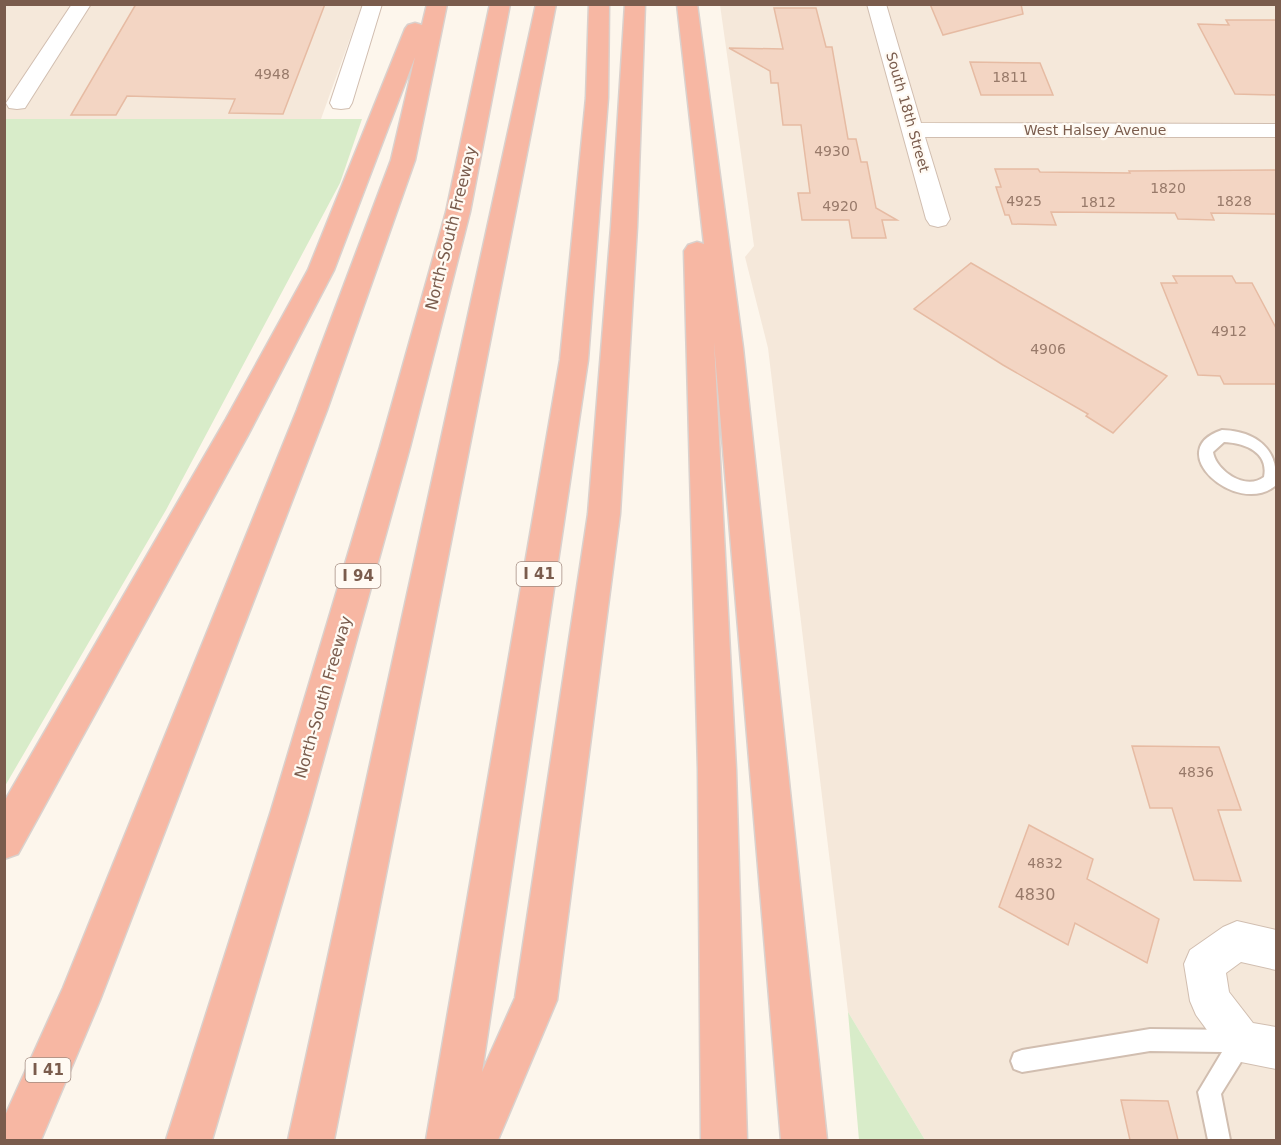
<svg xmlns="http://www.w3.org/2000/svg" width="1281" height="1145" viewBox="0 0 1281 1145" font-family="'DejaVu Sans',sans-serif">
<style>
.residential{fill:#f5e8da}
.green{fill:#d8ecc9}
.building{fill:#f3d5c3;stroke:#e6bba3;stroke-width:1.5}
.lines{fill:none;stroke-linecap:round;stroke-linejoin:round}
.lane-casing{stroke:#d1beb0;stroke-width:4}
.street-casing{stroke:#d1beb0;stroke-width:2}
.highway-casing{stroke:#dad1cd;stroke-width:3}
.lane{fill:#fff;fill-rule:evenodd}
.street{fill:#fff;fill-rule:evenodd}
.highway{fill:#f7b7a3;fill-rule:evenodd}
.labels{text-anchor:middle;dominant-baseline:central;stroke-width:4.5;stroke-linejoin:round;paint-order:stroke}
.number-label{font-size:14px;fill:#987a6a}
.far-street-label{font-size:14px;fill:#7a5c4d;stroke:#fffaf3}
.shield{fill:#fffaf3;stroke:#a28b7f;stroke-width:1.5}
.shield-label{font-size:15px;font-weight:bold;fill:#7a5c4d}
.street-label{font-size:16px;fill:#7a5c4d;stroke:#fffaf3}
.near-number-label{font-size:16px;fill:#987a6a}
</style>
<rect width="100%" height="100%" fill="#fdf6ec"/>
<path class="residential" d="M4 5H362L321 119H5Z
M720 5H1276V1140H925L848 1012 768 348 745 257 754 246Z"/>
<path class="green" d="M5 119H362L340 183 166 510 5 786Z
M848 1012 925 1140H859Z"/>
<path class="building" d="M136 4H325L283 114 229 113 235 99 127 96 116 115H71Z
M930 4H1021L1023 14 943 35Z
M774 8H816L826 47H832L848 139H856L861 162H867L876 208 897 220H882L886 238H852L849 220H802L798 193H810L801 125H783L778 83H771L770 71 729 48 783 49Z
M1226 20H1276V95L1235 94 1198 24 1229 25Z
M970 62 1040 63 1053 95H981Z
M995 169H1038L1040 172 1130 173 1129 171 1276 170V214L1211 213 1214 220 1178 219 1175 213 1051 212 1056 225 1012 224 1009 215H1005L996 187H1001Z
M971 263 1054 311 1167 376 1113 433 1086 416 1088 414 1003 365 914 309Z
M1173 276H1232L1236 283H1252L1276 328V384H1224L1220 376 1198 375 1161 283H1177Z
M1132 746 1219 747 1241 810H1218L1241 881 1194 880 1172 808H1150Z
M1029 825 1093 859 1087 879 1159 919 1147 963 1075 923 1068 945 999 907Z
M1121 1100 1168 1101 1178 1140H1130Z"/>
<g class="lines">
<defs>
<path id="lane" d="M1222 430C1254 431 1281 448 1275 486 1236 517 1161 450 1222 430ZM1224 442C1245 443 1269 452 1264 477 1246 491 1216 471 1213 452Z
M1150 1029 1241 1030 1249 1033 1252 1041 1249 1049 1221 1094 1230 1140H1208L1198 1092 1222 1052 1150 1051 1022 1072 1014 1069 1011 1061 1014 1053 1022 1050Z"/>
<path id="street" d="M72 4H91L25 108 17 109 9 108 6 103Z
M363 4H382L352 103 349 108 341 109 333 108 330 103Z
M867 4H886L921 123 1276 124V137H925L950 219 946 225 938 227 930 225 926 219Z
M1237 921 1276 930V970L1241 962 1226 973 1229 992 1253 1023 1276 1027V1069L1241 1062 1226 1056 1196 1015 1190 1001 1184 964 1190 950 1223 927Z"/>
<path id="highway" d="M427 4H447L415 160 327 410 100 1000 41 1140H4V1118L63 988 297 410 391 160 415 57 334 270 248 435 18 854 4 859V802L226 419 308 270 405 29 408 25 415 23 422 25Z
M490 4H510L470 212 410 447 309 811 212 1140H166L271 811 380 447 446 212Z
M536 4H556L334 1140H288Z
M589 4H609L608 98 588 360 482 1072 515 998 588 514 611 227 625 4H645L637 227 620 514 557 1000 498 1140H426L560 360 586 98Z
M677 4H697L743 348 827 1140H781L714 342 736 769 747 1140H701L698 769 684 251 688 245 697 242 704 244Z"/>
</defs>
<use href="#lane" class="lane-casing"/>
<use href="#street" class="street-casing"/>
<use href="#highway" class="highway-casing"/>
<use href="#lane" class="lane"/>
<use href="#street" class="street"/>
<use href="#highway" class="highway"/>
</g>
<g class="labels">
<g class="number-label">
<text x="272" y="74">4948</text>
<text x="1010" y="77">1811</text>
<text x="832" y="151">4930</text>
<text x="1168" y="188">1820</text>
<text x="1024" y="201">4925</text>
<text x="1234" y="201">1828</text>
<text x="1098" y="202">1812</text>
<text x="840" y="206">4920</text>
<text x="1229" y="331">4912</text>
<text x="1048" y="349">4906</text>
<text x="1196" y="772">4836</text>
<text x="1045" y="863">4832</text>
</g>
<g class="far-street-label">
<text transform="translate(908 112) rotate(74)">South 18th Street</text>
<text x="1095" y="130">West Halsey Avenue</text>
</g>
<g class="shield">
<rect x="516.5" y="562" width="45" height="24" rx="4.5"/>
<rect x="335.5" y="564" width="45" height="24" rx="4.5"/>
<rect x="25.5" y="1058" width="45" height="24" rx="4.5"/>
</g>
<g class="shield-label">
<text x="539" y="574">I 41</text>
<text x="358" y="576">I 94</text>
<text x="48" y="1070">I 41</text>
</g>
<g class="street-label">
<text transform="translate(451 228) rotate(-76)">North-South Freeway</text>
<text transform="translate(323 697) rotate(-74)">North-South Freeway</text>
</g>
<g class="near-number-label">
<text x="1035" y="894">4830</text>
</g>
</g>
<rect width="1281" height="1145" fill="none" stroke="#7a5c4d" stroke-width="12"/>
</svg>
